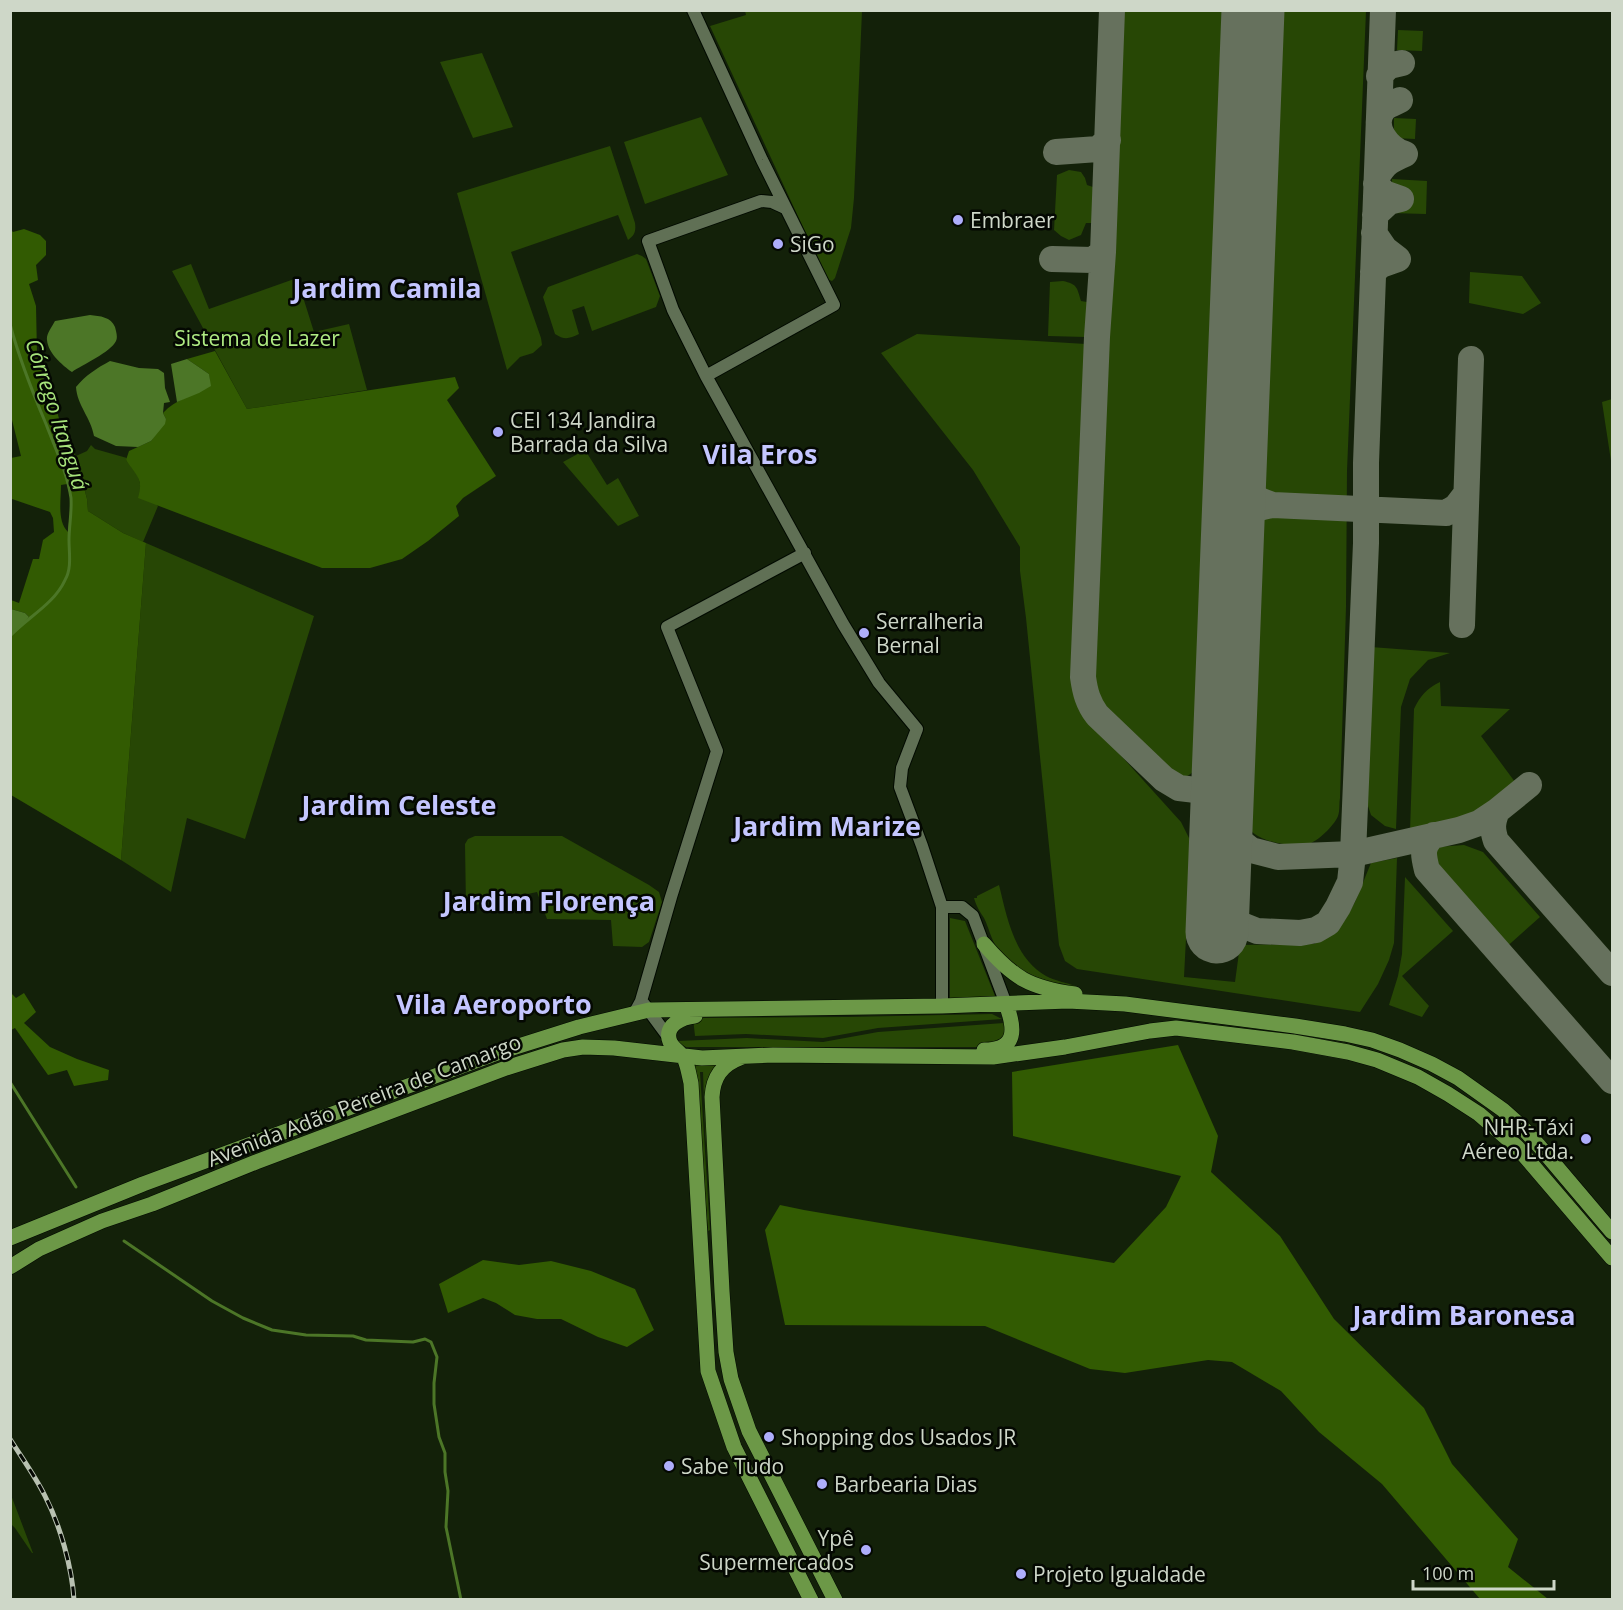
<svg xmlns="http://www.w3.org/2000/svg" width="1623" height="1610" viewBox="0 0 1623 1610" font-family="'Open Sans',sans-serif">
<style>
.green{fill:#274705}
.forest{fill:#325b02;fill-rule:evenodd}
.water{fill:#4c7627}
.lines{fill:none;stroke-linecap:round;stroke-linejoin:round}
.stream{stroke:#4c7627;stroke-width:3}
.taxiway{stroke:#66715d;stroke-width:26}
.runway{stroke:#66715d;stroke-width:63}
.minor-casing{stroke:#020a00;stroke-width:14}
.major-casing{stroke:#020a00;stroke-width:16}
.minor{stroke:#607055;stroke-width:12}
.major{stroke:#6c9847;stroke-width:15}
.rail-casing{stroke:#b8c1b1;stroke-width:5}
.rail{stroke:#040802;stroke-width:3;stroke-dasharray:9;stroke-linecap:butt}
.poi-dot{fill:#aeaefb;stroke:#040802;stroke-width:2}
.labels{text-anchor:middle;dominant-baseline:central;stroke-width:5;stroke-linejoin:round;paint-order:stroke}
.poi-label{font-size:21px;fill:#ced7c8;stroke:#040802;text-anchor:start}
.park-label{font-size:21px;fill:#b0ec83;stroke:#040802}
.street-label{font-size:21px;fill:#ced7c8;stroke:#040802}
.water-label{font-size:22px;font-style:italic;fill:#a7e47b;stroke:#040802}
.district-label{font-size:27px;font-weight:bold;fill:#c4c6ff;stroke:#040802}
</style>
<rect width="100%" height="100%" fill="#132109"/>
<path class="green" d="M745 11H862L854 198 851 228 835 278 832 281 827 279 710 26 746 15Z
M1120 11H1229L1200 762C1191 778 1181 782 1165 773L1100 703 1094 692 1093 680Z
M1270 11H1366L1347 471 1346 607 1340 798C1339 803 1340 811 1338 816 1334 826 1317 842 1308 844 1292 848 1261 842 1250 830 1242 820 1241 811 1239 799Z
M1398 30 1423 31 1422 51 1397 50Z
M482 53 513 127 473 138 440 62Z
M701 117 728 175 645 204 624 142Z
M1394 118 1416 119 1415 139 1394 138Z
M610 146 635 223C636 231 635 235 628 240L618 215 511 252 541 338 542 345 533 353 520 357 507 370 457 193Z
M1069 170 1081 172 1085 178 1087 185 1093 187 1092 223H1086L1081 235 1069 240 1061 236 1054 230 1057 175Z
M1392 179 1427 181 1426 214 1390 213Z
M637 254 642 256 646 259 660 296 656 307 592 331 584 306 572 310 579 334C569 339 564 340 555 334L543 297 548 287Z
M191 264 209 309 297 278 314 332 349 324 367 390 247 409 172 271Z
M1470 272 1522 276 1541 303 1523 314 1469 303Z
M1063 281C1077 284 1077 287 1081 301L1087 302 1086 337 1048 336 1050 282Z
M917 334 1086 344 1073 681 1075 699 1087 718 1181 822 1191 842 1184 977 1235 982 1240 945 1314 944 1334 932 1345 920 1355 902 1371 863 1397 858 1394 943 1389 960 1378 984 1360 1012 1077 969 1065 961 1059 945 1026 618 1020 571V547L973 470 881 353Z
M1612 399V461H1611L1602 402Z
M91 445 95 449 127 458 126 460 138 476 141 488 158 506 143 542 123 533 88 511 87 499 76 456 87 451Z
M585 450 607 485 618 478 639 516 618 526 563 462Z
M146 543 314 616 245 839 187 818 171 892 121 860Z
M1371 647 1450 653 1428 660 1410 679 1401 707 1396 829 1385 826 1371 815 1363 791Z
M1440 682 1441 706 1510 709 1481 736 1515 782 1473 817 1456 823 1410 832 1414 709C1421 695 1426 689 1440 682Z
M475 836H562L649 885 659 892 662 902 649 942 642 947 613 946 611 920 547 919 537 892 466 907 465 844 468 839Z
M1464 845 1483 852 1540 917 1503 950 1429 865 1432 854 1437 847Z
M1405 877 1453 931 1402 976 1429 1006 1422 1017 1389 1005 1398 976 1402 954Z
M999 885C1007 917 1014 958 1046 976 1055 981 1068 983 1078 987 1044 982 1019 978 997 948 991 939 989 928 984 918 979 910 977 908 974 898H977V896Z
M950 918 965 921 995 996 950 999Z
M992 1014 1002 1019 878 1028 823 1038 746 1034 695 1036 693 1018 847 1017Z
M1004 1023 1006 1029V1036L991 1047H686L680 1044 678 1041 747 1038 823 1042 878 1032Z
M718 1063 712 1230 705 1129 703 1072H700L710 1230 708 1231 695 1066V1064Z
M11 1495 33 1553H32L15 1528 11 1524Z"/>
<path class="forest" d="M24 229 40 235 46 241V255L36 265 38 280 29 284 36 306 37 354 44 379 56 408 62 429 74 450 87 499 88 511 123 533 146 543 121 860 11 795 10 793 11 636 29 617 25 613 11 609V600L19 603 33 559H39L43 540 54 532 53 518 50 512 12 499 11 501V458L21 456 12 420H10L11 230 13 232ZM67 484 71 500 68 532C57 521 61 501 61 485Z
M215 351 247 409 455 377 459 388 447 400 496 476 463 498 456 506 459 516 428 541 402 559 370 568H322L138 498C144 478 136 476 126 460L129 451 151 441 166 419 163 413C175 399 195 395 210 386L209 374 187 359Z
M10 992 16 998 24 993 36 1012 24 1023 50 1047 77 1059 109 1070 108 1080 74 1086 67 1070 48 1075 15 1028 11 1030Z
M1178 1045 1218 1136 1211 1172 1280 1236 1334 1319 1424 1408 1452 1464 1518 1539 1508 1567 1548 1599H1480L1382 1484 1319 1432 1281 1391 1232 1362 1208 1360 1125 1373 1090 1369 985 1326 785 1325 765 1230 780 1205 804 1210 1114 1263 1166 1207 1181 1176 1013 1136 1012 1072Z
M483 1260 519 1265 551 1261 591 1271 635 1289 654 1330 627 1347 598 1337 561 1319H537L515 1315 496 1303 483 1298 448 1313 439 1284Z"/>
<path class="water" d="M90 315C100 316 111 317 115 327 116 331 118 337 116 341 111 352 82 365 72 372 62 365 48 353 47 340 46 334 52 327 55 321Z
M187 359 209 374 211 386 199 393 177 402 171 364Z
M110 361 139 368 158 369 164 373 165 388 170 402 164 403 163 413 166 419 165 424 151 441 138 447 116 446 94 436C91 418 77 405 76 387 86 375 97 368 110 361Z
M11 609 25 613 29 617 11 636Z"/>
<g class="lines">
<path class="stream" d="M10 324C19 358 32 391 46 424 55 448 67 472 71 498 72 512 69 526 69 540 69 553 72 568 65 580 54 604 28 617 10 636
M10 1082 76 1187
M124 1241 212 1301 243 1318 272 1330 306 1335 353 1336 366 1340 413 1342 425 1339 431 1342 437 1357 434 1383V1404L439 1437 445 1453V1472L448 1491 446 1527 461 1600"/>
<path class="taxiway" d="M1112 10 1103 252 1097 337 1083 677C1085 692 1088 703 1097 715L1164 779 1179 788 1196 790 1213 781 1224 763
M1379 76 1389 66 1402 63
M1056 152 1098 149 1108 140
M1377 177C1385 163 1391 160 1405 154 1389 149 1370 127 1383 110 1387 105 1395 103 1400 100
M1375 215 1389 202 1401 199 1384 193 1376 184
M1052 259 1093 260 1103 252
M1373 272 1381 265 1398 259 1385 249 1374 233
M1235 470C1244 493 1249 497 1273 505L1446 513 1456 507 1466 494
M1233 538C1244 515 1247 509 1273 505
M1462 625 1471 359
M1222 809 1237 839 1251 850 1278 857 1353 854 1459 830 1479 823 1497 811C1492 823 1492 829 1496 841L1612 973
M1497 811 1529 785
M1434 835C1421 847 1423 854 1427 870L1612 1081
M1219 896 1229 917 1242 925 1257 931 1300 933 1316 930 1328 923 1338 907 1350 882 1353 854 1366 543V463L1383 10"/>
<path class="runway" d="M1217 932 1253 10"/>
<defs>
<path id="minor" d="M693 10 762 160 834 305 706 376
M785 208 772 202 761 201 648 241 673 310 706 376 843 624 879 683 917 729 902 768 900 787 922 846 942 907V1006
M942 907H962L973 916 1006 1004
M644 1004 669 1038
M630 1015 635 1012 641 1001 671 897 717 751 667 627 805 553"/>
<path id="major" d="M984 944C1013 978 1030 988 1075 994
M695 1016C683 1017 663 1025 670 1042 673 1049 682 1053 685 1060 688 1067 689 1075 691 1083L708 1371 734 1447 811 1600
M984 1050C1018 1050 1015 1028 1006 1004
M740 1058C721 1065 713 1078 712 1097L722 1291 726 1352 731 1379 749 1431 835 1600
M10 1238 143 1184 500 1052 579 1027 649 1010 942 1006 1068 1001 1125 1004 1295 1026 1345 1034 1372 1040 1400 1050 1432 1064 1458 1078 1503 1110 1522 1127 1540 1147 1612 1232
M10 1267 39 1249 102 1221 152 1204 256 1162 506 1068 563 1050 583 1047 614 1048 702 1058 773 1055 993 1057 1065 1047 1150 1031 1176 1028 1293 1042 1348 1052 1377 1060 1418 1077 1448 1094 1479 1114 1517 1147 1612 1258"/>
</defs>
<use href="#minor" class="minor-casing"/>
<use href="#major" class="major-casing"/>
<use href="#minor" class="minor"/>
<use href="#major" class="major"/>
<defs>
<path id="rail" d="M10 1439C22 1458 35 1476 45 1496 60 1525 72 1567 74 1600"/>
</defs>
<use href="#rail" class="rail-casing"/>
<use href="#rail" class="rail"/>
</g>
<g class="poi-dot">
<circle cx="958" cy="220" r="6"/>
<circle cx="778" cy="244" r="6"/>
<circle cx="498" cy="432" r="6"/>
<circle cx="864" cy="633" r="6"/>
<circle cx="1586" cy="1139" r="6"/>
<circle cx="769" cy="1437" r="6"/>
<circle cx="669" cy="1466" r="6"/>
<circle cx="822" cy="1484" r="6"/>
<circle cx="866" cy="1550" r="6"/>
<circle cx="1021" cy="1574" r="6"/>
</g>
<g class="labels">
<g class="poi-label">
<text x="970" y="220">Embraer</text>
<text x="790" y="244">SiGo</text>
<text x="510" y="420">CEI 134 Jandira<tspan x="510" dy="24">Barrada da Silva</tspan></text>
<text x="876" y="621">Serralheria<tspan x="876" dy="24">Bernal</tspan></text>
<text x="1574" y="1127" text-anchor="end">NHR-Táxi<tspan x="1574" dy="24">Aéreo Ltda.</tspan></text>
<text x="781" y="1437">Shopping dos Usados JR</text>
<text x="681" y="1466">Sabe Tudo</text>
<text x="834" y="1484">Barbearia Dias</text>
<text x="854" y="1538" text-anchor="end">Ypê<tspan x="854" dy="24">Supermercados</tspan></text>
<text x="1033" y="1574">Projeto Igualdade</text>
</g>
<g class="park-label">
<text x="257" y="338">Sistema de Lazer</text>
</g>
<g class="street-label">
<text transform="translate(364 1100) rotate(-21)">Avenida Adão Pereira de Camargo</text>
</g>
<g class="water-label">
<text transform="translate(58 414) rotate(72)">Córrego Itanguá</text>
</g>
<g class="district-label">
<text x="387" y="287">Jardim Camila</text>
<text x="760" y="453">Vila Eros</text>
<text x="399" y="804">Jardim Celeste</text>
<text x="827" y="825">Jardim Marize</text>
<text x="549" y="900">Jardim Florença</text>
<text x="494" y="1003">Vila Aeroporto</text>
<text x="1464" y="1314">Jardim Baronesa</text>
</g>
</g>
<rect width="1623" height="1610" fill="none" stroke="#ced7c8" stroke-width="24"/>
<path d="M1413 1580v9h141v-9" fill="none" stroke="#ced7c8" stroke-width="3"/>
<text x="1422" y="1580" font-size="18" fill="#ced7c8" stroke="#040802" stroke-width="4.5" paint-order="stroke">100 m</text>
</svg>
